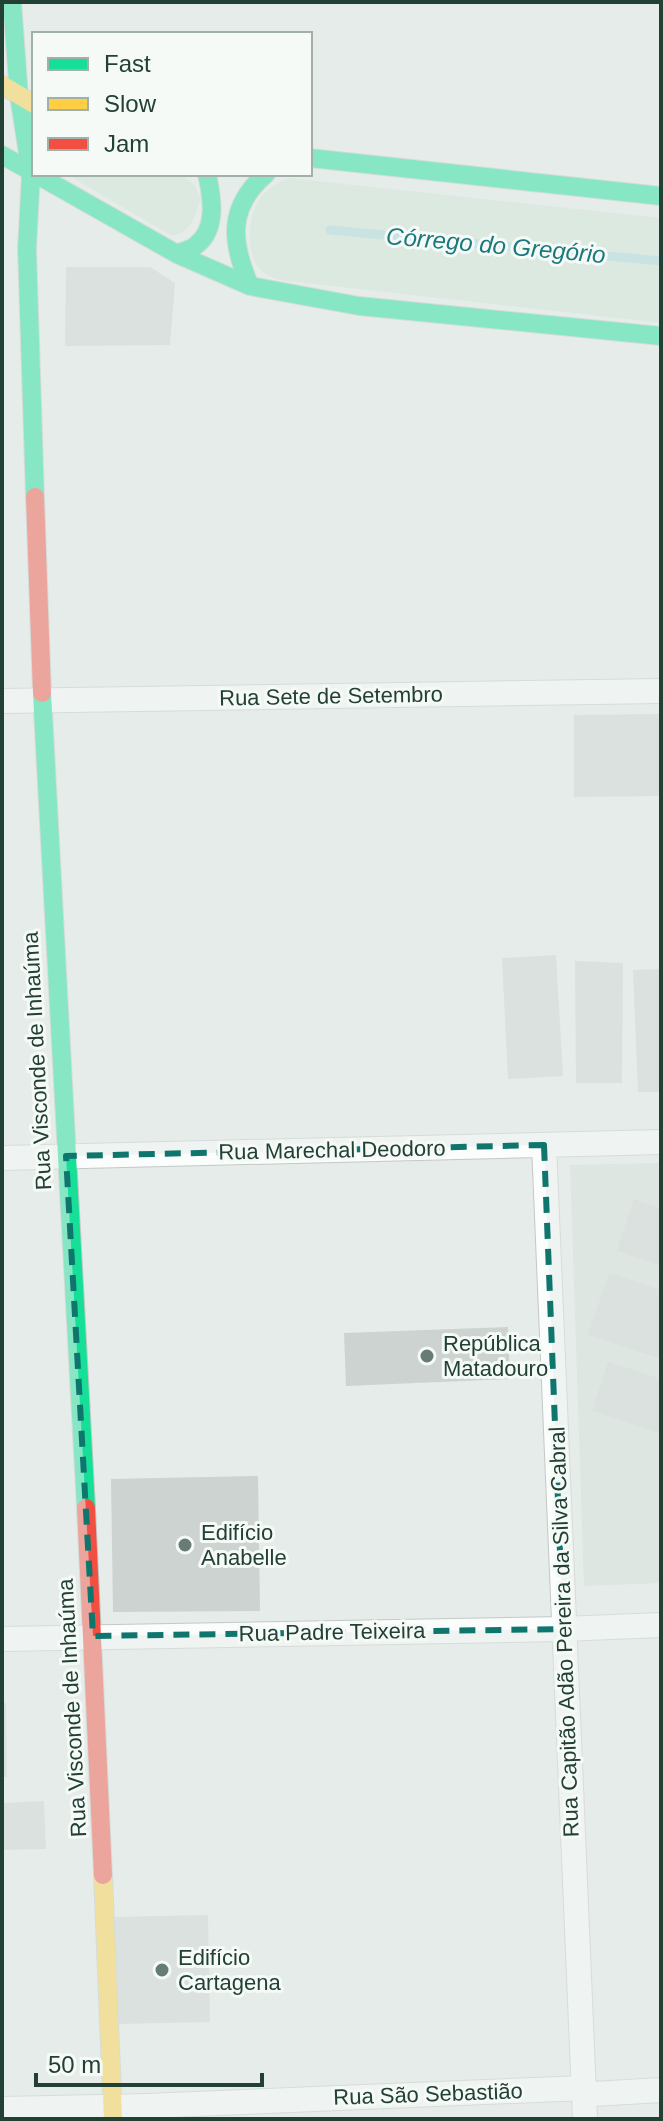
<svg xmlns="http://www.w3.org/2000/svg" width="663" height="2121" viewBox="0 0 663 2121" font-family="Helvetica,sans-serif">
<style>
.built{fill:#d4ddd8}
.green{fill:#cfe5d4}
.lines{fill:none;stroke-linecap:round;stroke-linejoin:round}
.stream{stroke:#a7d8da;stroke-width:9}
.building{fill:#cdd3d0}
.street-casing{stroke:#c3c9c6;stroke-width:26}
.fast-casing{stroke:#c2c9c6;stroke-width:20}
.slow-casing{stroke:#c2c9c6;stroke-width:20}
.jam-casing{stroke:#c2c9c6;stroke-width:20}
.street{stroke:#fbfcfc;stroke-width:24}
.fast{stroke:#16e098;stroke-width:18}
.slow{stroke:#ffcf43;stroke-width:18}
.jam{stroke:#f24e42;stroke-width:18}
.marked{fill:none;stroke:#0f766e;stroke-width:6;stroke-dasharray:16 10;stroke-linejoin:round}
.poi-dot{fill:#677c74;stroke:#f5faf7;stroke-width:3}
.labels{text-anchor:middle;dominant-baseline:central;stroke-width:6;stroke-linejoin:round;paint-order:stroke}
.street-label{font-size:22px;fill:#234035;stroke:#f5faf7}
.poi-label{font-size:22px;fill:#234035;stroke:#f5faf7;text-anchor:start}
.water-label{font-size:24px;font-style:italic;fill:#1b787e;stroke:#f5faf7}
</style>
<rect width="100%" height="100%" fill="#e6ece9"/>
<path class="built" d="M661 1163V1583L584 1586 570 1165Z"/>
<path class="green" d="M66 174H182L195 186 201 198C195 216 192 232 172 236Z
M289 178 661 218V323L279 280C271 277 264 274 258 267 246 251 248 217 259 200 265 190 278 182 289 178Z"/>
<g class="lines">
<path class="stream" d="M330 230 661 261"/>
</g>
<path class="building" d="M66 267H150L175 283 170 345 65 346Z
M661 714V796L574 797V715Z
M556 955 563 1076 508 1079 502 958Z
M575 961 623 963 622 1083H576Z
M661 969V1092H638L633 970Z
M634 1199 661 1208V1266L617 1251Z
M609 1273 661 1290V1359L588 1335Z
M508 1327 510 1379 346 1386 344 1333Z
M608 1362 661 1379V1434L592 1411Z
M258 1476 260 1611 113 1612 111 1479Z
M2 1703H6L7 1777H2Z
M44 1801 46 1849 2 1850V1803Z
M208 1915 210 2022 116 2024 114 1917Z"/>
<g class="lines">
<defs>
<path id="street" d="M2 701 661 691
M544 1145 585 2119
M2 1158 661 1142
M2 1639 563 1629 661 1625
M2 2109 147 2106 584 2088 593 2094 661 2090"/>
<path id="fast" d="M12 2 19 96 31 173 27 249 35 497
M2 155 177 254 250 286 359 306 661 336
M310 158 661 196
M177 254C183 251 190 250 195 246 218 230 212 197 207 174
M250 286C231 243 227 207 266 174
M42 693 86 1508"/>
<path id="slow" d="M2 85 34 104
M103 1875 113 2119"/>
<path id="jam" d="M35 497 42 693
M86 1508 103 1875"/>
</defs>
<use href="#street" class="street-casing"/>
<use href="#fast" class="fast-casing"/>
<use href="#slow" class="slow-casing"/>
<use href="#jam" class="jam-casing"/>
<use href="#street" class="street"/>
<use href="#fast" class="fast"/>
<use href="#slow" class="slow"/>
<use href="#jam" class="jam"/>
</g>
<path d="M0 0H663V2121H0ZM544 1145 563 1629 93 1636 66 1156Z" fill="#e6ece9" fill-opacity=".55" fill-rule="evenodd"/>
<path class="marked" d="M544 1145 563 1629 93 1636 66 1156Z"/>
<g class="poi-dot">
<circle cx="427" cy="1356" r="8"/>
<circle cx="185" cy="1545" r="8"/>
<circle cx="162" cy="1970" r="8"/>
</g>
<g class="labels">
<g class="street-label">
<text transform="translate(331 696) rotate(-1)">Rua Sete de Setembro</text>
<text transform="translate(37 1061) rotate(-93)">Rua Visconde de Inhaúma</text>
<text transform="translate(332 1150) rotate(-1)">Rua Marechal Deodoro</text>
<text transform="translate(332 1632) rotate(-1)">Rua Padre Teixeira</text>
<text transform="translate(564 1632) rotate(-92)">Rua Capitão Adão Pereira da Silva Cabral</text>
<text transform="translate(72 1708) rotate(-93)">Rua Visconde de Inhaúma</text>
<text transform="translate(428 2094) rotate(-2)">Rua São Sebastião</text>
</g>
<g class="poi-label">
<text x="443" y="1343">República<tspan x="443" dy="25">Matadouro</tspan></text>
<text x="201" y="1532">Edifício<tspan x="201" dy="25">Anabelle</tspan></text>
<text x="178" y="1957">Edifício<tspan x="178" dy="25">Cartagena</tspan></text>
</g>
<g class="water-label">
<text transform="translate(496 245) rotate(5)">Córrego do Gregório</text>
</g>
</g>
<rect width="663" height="2121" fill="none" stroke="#234035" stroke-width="8"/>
<rect x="32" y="32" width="280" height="144" fill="#f5faf7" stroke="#a1b0a9" stroke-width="2"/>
<rect x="48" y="58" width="40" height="12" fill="#16e098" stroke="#a1b0a9" stroke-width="2"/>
<text x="104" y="72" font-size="24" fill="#234035">Fast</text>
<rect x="48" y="98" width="40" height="12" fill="#ffcf43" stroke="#a1b0a9" stroke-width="2"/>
<text x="104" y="112" font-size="24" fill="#234035">Slow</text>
<rect x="48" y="138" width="40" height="12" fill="#f24e42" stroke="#a1b0a9" stroke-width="2"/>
<text x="104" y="152" font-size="24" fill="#234035">Jam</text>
<path d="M36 2073v12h226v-12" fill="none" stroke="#234035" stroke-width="4"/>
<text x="48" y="2073" font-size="24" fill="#234035" stroke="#f5faf7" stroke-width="6" paint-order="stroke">50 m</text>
</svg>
